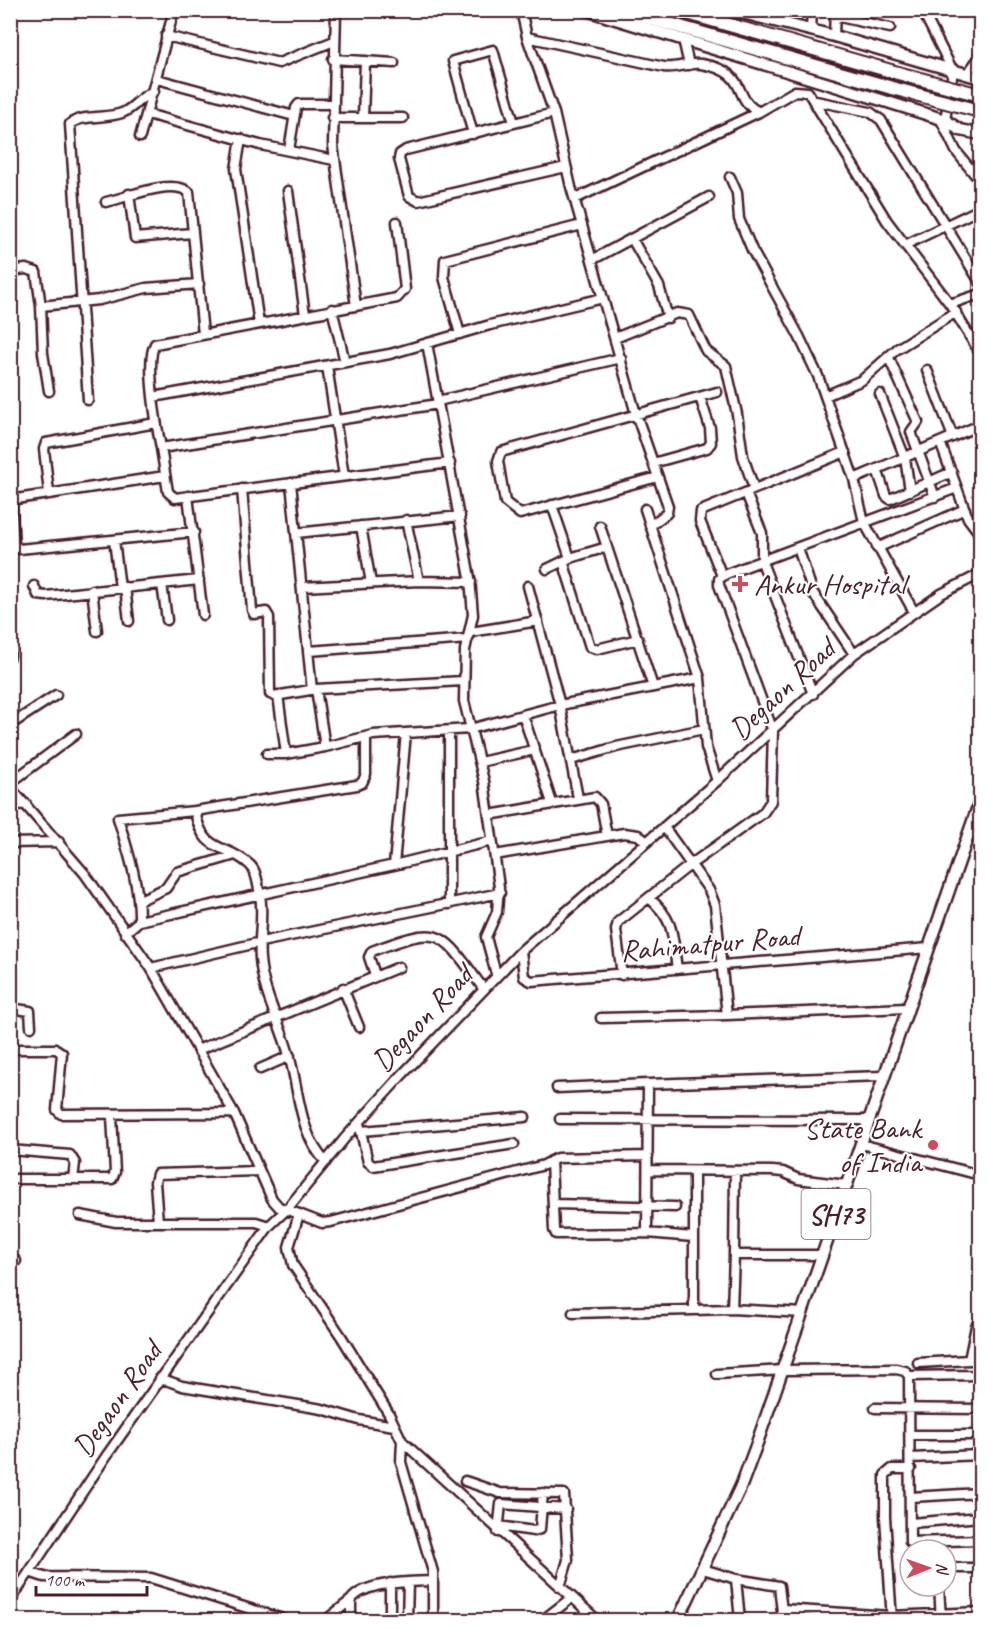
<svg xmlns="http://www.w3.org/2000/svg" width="991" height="1631" viewBox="0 0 991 1631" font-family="Caveat,sans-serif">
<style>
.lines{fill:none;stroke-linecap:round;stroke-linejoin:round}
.minor-casing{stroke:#4a1f2b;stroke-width:13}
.major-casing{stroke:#4a1f2b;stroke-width:15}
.highway-casing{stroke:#4a1f2b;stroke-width:16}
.minor{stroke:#fff;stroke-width:8}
.major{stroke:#fff;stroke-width:10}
.highway{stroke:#fff;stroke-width:12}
.highway-bridge-casing{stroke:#4a1f2b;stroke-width:16;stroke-linecap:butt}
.highway-bridge{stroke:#fff;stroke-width:12}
.poi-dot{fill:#d1495b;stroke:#fff;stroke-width:2}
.labels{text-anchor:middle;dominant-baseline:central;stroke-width:4.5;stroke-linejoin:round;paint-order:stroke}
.shield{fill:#fff;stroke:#80626b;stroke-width:1.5}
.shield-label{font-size:28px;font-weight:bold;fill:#4a1f2b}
.poi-label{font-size:30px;fill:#4a1f2b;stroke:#fff;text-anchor:start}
.street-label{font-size:30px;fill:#4a1f2b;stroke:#fff}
</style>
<rect width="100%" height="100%" fill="#fff"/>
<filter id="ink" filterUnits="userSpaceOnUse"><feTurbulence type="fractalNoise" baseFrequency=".0167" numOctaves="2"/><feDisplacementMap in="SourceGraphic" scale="12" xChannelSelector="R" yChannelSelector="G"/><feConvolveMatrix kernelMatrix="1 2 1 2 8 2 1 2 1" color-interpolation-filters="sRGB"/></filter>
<g filter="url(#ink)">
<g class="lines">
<defs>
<path id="minor" d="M336 10 333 145 356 306
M521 10 527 37 554 113 571 187 636 414 668 506 667 513 650 526
M922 10 953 71 945 120
M978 10 980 15
M835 16 890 28
M811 30 812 10
M166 36 279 63 334 41
M834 36 835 11
M527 37 664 67C677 69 689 62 701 64 751 72 731 99 759 112
M683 39 689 65
M333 59 394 63
M967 75 980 56
M157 79 294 116
M816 101 870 112 881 120 980 282
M554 113 406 150 400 154 399 159 409 196 418 201 566 167
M147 114 260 145 334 160
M332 118H403
M363 118 365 61
M940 118 956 151 980 181
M473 134 453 61 493 50 514 123
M140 137 174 10
M241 139 236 169 259 324
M289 150 296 108 299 104H333
M730 177 737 193 739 219 752 250 799 336 818 376 854 479 864 522 914 612
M288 191 305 315
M129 194 135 238 192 233
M575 199 759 112 795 91 808 92 887 221 950 304 980 353
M106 202C126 198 170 178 189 192L203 334
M397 222 405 289 397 298 155 344C145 360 157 428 161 448L438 404
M632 239 659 286 668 318
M905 245 980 209
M592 260 709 197
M10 271 26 269 36 272 41 306
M950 304 980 294
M332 309 345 362
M460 334 444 277 445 260 582 225
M615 338 677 313 689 315 706 351 726 366 737 414 743 456 754 489
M427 343 470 578 473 615 465 650 464 701 484 781 499 887 497 912 486 937 496 974
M888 356 918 422 911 432 935 497
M327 366 344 476
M927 370 953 437
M49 391 43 353 41 306 99 300 146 288 199 284
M880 394 905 458 910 491
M825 396 862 380 897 349 956 312
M153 397 390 354 490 325 603 298
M88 400 70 124C83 114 106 119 122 113 135 108 140 96 154 91
M438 401 621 358
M940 442 968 518 980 534
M161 448 168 492 175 498 450 463
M653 463 707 448 711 443 710 428 700 397
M877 469 886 496 890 499 952 472
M658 477 520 514 505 502 498 461 501 452 717 392
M854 479 980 425
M291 483 312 690
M242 489 252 610 254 614 266 612 269 617 270 694 275 696 316 689 463 681
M49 493 44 449 46 443 156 423
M746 493 762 533V562L813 694
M188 496 203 615
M10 500 165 476
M11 500 14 544 19 549 194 532
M552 505 570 558
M645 509 700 678 706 747 717 781
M406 520 419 581
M361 526 371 583
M600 526 653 687
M296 533 460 516
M114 540 120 588
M798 548 813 593 854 654
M877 548 965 509
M563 561 590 647 597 649 638 639
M547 569 570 558 607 547
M722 576 700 521 701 511 845 452
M162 584 167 620
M34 586 38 595 46 596 199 580
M528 586 560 705 578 798
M125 587 129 621
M302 587 419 581 471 582
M92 590 97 631
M471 632 538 621
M10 648V656
M309 651 468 639
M316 689 325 747
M278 695 286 754
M523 715 552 803
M10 725 56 695
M267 754H286L325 747 373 735 470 729 560 705 700 678
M571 760 616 747 704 729
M480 762 534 750
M10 783 76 734
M10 787 85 874 151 968 234 1113 272 1199 279 1207 299 1214 289 1247 293 1265 341 1336 389 1414 402 1441 401 1462 433 1572V1620
M10 806 26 804
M195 811C203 855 225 842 250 865 257 871 258 886 260 895 264 917 258 938 260 959 263 994 280 1022 289 1055 299 1089 299 1135 326 1162
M489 815 595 797 601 804 607 836
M664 827 709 890 715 905 727 1015 907 1008
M10 843 59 842
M495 855 624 833 638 835 647 842
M394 865 492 841
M649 898C676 921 672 936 677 969
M138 901 166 888 177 872 232 856
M449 904V731
M139 921C140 887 128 851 118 818L195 811 357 785 362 783 366 774V737
M125 933 139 921 394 865 406 733
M521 951 524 977 531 981 929 948
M151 968 261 942 500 893
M375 975 369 957 372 951C443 924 440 930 483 988
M622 975 616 930 618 922 690 865 763 813 771 801 773 731 719 585V579L726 574 957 488
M343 988 359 1027
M10 1008 30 1011 31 1027
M601 1018 727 1015
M10 1049H56L62 1053 57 1110 61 1114 234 1113
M200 1049 399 967
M260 1069 290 1056
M648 1084 883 1076
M557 1088 648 1084 647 1233 693 1237
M560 1119 869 1120
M359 1123 368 1162 373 1166 514 1144
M362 1131 525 1117
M861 1144 980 1175
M10 1150 70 1155 75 1163 73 1179
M551 1161 554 1230 556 1234 647 1233
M649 1170 772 1171 783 1172 798 1179 846 1185
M735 1171 734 1255H822
M10 1179H112L115 1172 112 1116
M554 1204 675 1207
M299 1214 322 1223 331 1222 544 1165 557 1158 648 1156
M80 1215 116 1222H256L269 1226
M158 1222 155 1182 157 1174 259 1171
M10 1261H16
M732 1309 734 1255
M694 1310V1171
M573 1313 732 1309 803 1313
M918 1363 969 1360 976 1326 980 1320
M717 1374 784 1370 896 1369 905 1371 909 1376 978 1375 979 1365 976 1360H969
M909 1376 910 1542 980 1540
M160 1378 182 1386 322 1409 359 1420 394 1426
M875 1408 980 1409
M911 1435H980
M402 1441 597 1620
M911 1458 980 1455
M465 1481 500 1493 564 1494 568 1560 560 1587
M911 1497 980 1493
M911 1523 980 1517
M498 1526 534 1531 540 1529 543 1493
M498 1532 501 1504 566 1509
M946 1568H980
M703 1569 736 1579 779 1586 783 1620
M29 1572 44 1577 151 1578 286 1620
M736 1579 740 1620
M939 1586 941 1620
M10 1601 107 1455 269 1226 288 1208 345 1138 401 1076 521 951 717 781 854 654 941 594 980 574
M782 1609 891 1616 980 1612
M326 1620 351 1600
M351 1620V1600C365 1581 411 1582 433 1581
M390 1620V1583
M407 1620 408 1582
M543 1620 570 1599
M892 1620 885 1517V1475L892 1469H911"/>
<path id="major" d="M586 10 878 99 945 120 960 130 980 134
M731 10 834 36 980 78
M678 1620 741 1486 757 1443 980 801"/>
<path id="highway" d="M621 10 892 88
M677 10 898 73"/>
</defs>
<use href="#minor" class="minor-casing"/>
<use href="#major" class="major-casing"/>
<use href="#highway" class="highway-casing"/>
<use href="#minor" class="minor"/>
<use href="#major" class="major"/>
<use href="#highway" class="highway"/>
<defs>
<path id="highway-bridge" d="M898 73 980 95
M892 88 980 111"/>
</defs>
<use href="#highway-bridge" class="highway-bridge-casing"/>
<use href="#highway-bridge" class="highway-bridge"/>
</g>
</g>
<g class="poi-dot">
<path d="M737 575h6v6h6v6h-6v6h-6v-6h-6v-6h6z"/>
<circle cx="933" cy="1145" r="6"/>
</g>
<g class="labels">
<rect class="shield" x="801.5" y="1189" width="69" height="50" rx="4.5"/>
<g class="shield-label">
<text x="836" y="1214">SH73</text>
</g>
<g class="poi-label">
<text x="754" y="584">Ankur Hospital</text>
<text x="921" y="1128" text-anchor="end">State Bank<tspan x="921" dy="34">of India</tspan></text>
</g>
<g class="street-label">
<text transform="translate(782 689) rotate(-43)">Degaon Road</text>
<text transform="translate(710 943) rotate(-5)">Rahimatpur Road</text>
<text transform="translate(422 1018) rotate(-47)">Degaon Road</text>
<text transform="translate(117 1399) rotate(-55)">Degaon Road</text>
</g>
</g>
<rect width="991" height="1631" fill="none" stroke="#fff" stroke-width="36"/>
<rect x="18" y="18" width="955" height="1595" fill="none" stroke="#4a1f2b" stroke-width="2" filter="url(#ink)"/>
<g transform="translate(928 1568) rotate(89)"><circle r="28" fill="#ffffff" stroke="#b7a5aa" stroke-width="1.5"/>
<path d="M0-4.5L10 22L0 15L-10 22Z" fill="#d1495b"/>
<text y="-9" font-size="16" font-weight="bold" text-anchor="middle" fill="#4a1f2b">N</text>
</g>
<path d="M36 1586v9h111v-9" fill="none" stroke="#4a1f2b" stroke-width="3"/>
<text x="45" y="1586" font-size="18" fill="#4a1f2b" stroke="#ffffff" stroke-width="4.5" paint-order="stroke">100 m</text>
</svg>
